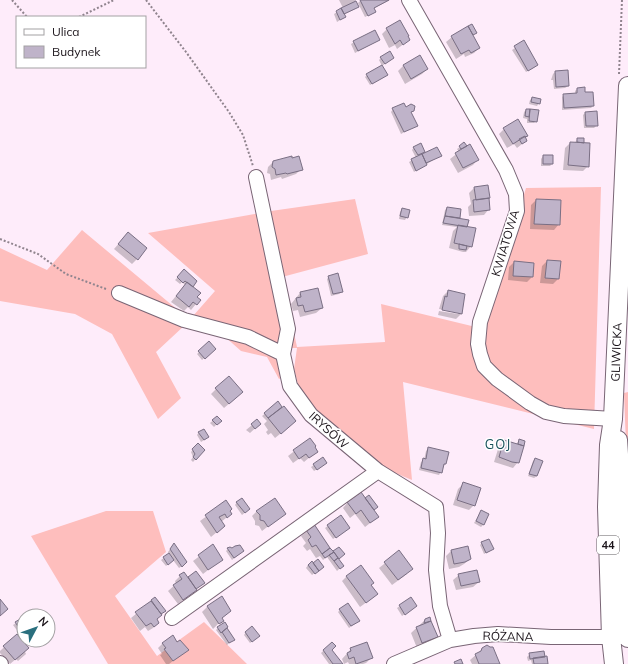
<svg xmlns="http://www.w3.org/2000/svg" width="628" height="664" viewBox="0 0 628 664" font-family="Mulish,sans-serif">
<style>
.grass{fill:#febebd}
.shadow{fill:#0003}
.building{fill:#bfb3c9;stroke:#7a6f84}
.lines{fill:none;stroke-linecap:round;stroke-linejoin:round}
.minor-casing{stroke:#796575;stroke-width:16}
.major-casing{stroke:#796575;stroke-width:20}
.path{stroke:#90848e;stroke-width:2;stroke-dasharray:2 2;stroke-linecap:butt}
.minor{stroke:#fff;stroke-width:14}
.major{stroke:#fff;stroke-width:18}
.labels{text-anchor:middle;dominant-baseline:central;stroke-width:3;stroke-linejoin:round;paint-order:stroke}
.shield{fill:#fff;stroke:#5f5a5e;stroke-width:1}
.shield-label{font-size:11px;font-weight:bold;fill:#1a1319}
.street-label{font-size:12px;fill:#1a1319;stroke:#fff}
.neighbourhood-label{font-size:13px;letter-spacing:1px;fill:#19515c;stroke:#fff}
</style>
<rect width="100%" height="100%" fill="#feecfa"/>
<path class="grass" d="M601 187 594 429 403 382 412 480 388 470 344 439 301 396 294 369 297 348H282L283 377 279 379 267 357 241 351 223 335 193 316 215 291 148 233 271 211 355 199 368 254 282 277 297 347 385 342 381 304 484 329 526 188Z
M82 230 179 311 185 325 156 352 181 398 158 419 112 334 75 314 0 301V248L47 270Z
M628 392V496L624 393Z
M106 511H153L166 552 115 596 157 656 204 622 247 664H108L31 536Z"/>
<path class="shadow" d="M339 0H356L355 2V9L343 15 345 17 337 22 334 14 343 8Z
M361 0H390L373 9 375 12 365 17 358 3Z
M472 26 476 33 472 36 479 48 474 53 465 57 464 54 456 59 446 42 452 37Z
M387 29 407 36 409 40 397 49 395 45 389 48 382 34Z
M374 31 379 40 355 53 351 44Z
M524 42 535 67 526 72 512 50Z
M420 56 427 69 422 74 405 84 398 71 403 66Z
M381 58H393L382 66 379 60Z
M555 72 568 86 565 88 554 89 553 80H551L553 74Z
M367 75H387L370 85 365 77Z
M577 89 584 93 593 106 591 108 562 110V97L564 95 575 94V91Z
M532 98 539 103 537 106 529 104 530 100Z
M406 108 413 110 410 113 417 125 401 134 391 112 393 109Z
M526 110 538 111 536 121 534 123H527V119L523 118 524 112Z
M585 113 597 125 594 128H584L583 115Z
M504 129 524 138 526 141 517 148 514 144 507 148 499 134Z
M577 139H583L588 166 583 171 563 170 565 148 570 143H575Z
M464 144 465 146 462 150 478 159 473 165 458 173 450 159 459 152 457 149Z
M414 147 423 151 418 156H440L414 172 409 162 416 158 412 150Z
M543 156 552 164 550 166H541V159Z
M273 162 301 169 296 174 282 179 281 177 271 180 270 174 267 173 268 167Z
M487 186 489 209 484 215 469 216 468 207 471 204 469 193 474 188Z
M536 200 559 224 554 230 530 229 531 205Z
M447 208 460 210 458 219 466 226 471 246 466 252H463L449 248 453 231 457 227 442 225 445 210Z
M402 209 407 217 405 220 399 219 400 212Z
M128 233 137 259 132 264 114 249Z
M547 261 558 279 553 284 540 283 542 266Z
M514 262 532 277 527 282 508 280 509 267Z
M184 271 196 298V304L191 310 188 307 184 311 171 302 185 285 182 282 180 284 175 280Z
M329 277 342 292 339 294 331 296 327 279Z
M448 291 461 314 456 319 438 315 439 311 458 314V312L439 309 443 296Z
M300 293 322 308 316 313 300 317 298 310 293 311 291 304Z
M209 343 215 349 202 360 197 354Z
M216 389 237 397 224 408 211 394Z
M278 403 282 408 290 426 275 438 271 433 268 435 266 432 268 430 264 424 267 421 262 416Z
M217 417 220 421 214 427 210 423Z
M260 424 250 433 246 430 252 425Z
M199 432 206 439 201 442 197 435Z
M310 439 316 452 304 462 300 458 293 463 288 456Z
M504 441 516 444 519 441 524 442 518 462 513 468 494 462 499 446Z
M198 444 204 450 193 462 191 460 193 457 191 452Z
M428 449 445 464 439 475 419 470 421 462 424 460 426 451Z
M323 459 324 465 314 471 311 467Z
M535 459 542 462 537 476 534 478 528 476 533 461Z
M463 484 474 505 469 510 453 505 458 489Z
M365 499 377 507 373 511 378 517 365 527 355 514 350 518 343 508 348 502Z
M226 502 231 514 221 522 224 526 211 537 200 521Z
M237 502 247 511 242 515 235 505Z
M257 511 284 514 262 531 259 526 255 525V521L252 516Z
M481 512 484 524 481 527 474 523Z
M340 517 346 530 333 539 325 528Z
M314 526 332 553 344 554 338 559 340 568 337 571 327 557 323 560 320 556 316 558 310 549 307 551 303 546 306 543 301 536Z
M482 543 493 549 484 554 480 545Z
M173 545 184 565 179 568 173 560 166 566 161 560 169 554 168 552Z
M213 546 222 559 203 574 193 561Z
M228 549 243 551 232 560 226 551Z
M451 551 470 559 464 564 459 567 449 569 446 556Z
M399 552 407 574 392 585 379 568Z
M308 565 320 569 312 575 306 568Z
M196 572V590L178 604 168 591 176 584 175 581 180 576 188 578Z
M459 575 479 582 473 587 456 590 453 580Z
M347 576 370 585 371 599 360 607 342 581Z
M155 598 164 611 156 620 158 623 153 628 148 631 145 627 140 631 131 618Z
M221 598 230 611 221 619 222 620 213 629 202 612 207 607Z
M411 598 416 606 402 616 397 608Z
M340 610 356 623 349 628 338 612Z
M429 619 436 637 431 642 417 648 411 633 425 620Z
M24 621V630L19 633 13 625 16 623Z
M218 628 226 629 233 640 227 645 216 630Z
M246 632 256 638 250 643 244 635Z
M17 635 26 654 18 661 16 659 10 664 0 653V651Z
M163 643H177L188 650 169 664H166L160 655 162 654 158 648Z
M332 643 331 650 341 664H329L321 653Z
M485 647 499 664H472L470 660Z
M351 649 372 657 366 663 363 664H349L348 662 344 664 342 659Z
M530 654 547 664H532L531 660 528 661 527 657Z"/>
<path class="building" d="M360 0H389L374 8 376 12 368 16Z
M356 1 359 7 344 14 341 8Z
M341 8 346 17 340 20 336 11Z
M400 20 409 36H408L410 40 403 45 400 40 395 44 386 28Z
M472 24 477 33 473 35 468 26Z
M468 26 480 48 471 53 469 50 461 54 451 36Z
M375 30 380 40 358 51 353 41Z
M524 40 538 65 528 71 514 46Z
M390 51 394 58 385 64 380 57Z
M420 55 428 69 411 79 403 65Z
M382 65 388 75 372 84 366 74Z
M568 70 569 86 556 87 555 71Z
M585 87V92H593L594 106 564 108 563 94 577 93V88Z
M532 97 541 99 540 104 531 102Z
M404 103 406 107 411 104 415 106 414 111 411 112 418 126 404 132 392 108Z
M526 109H530L529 117 525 116Z
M530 109 539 110 537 122 529 121Z
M597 111 598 126H586L585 112Z
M518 119 528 136 525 137H524L513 144 503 128Z
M525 136 527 141 522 144 519 139Z
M577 138H584V143L577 142Z
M464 142 467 146 461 149 459 146Z
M570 142 590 143 589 167 568 165Z
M421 143 425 152 418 155 413 147Z
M470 144 479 160 463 168 455 153Z
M437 147 442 156 426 163 422 154Z
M422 154 427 165 416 171 411 159Z
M543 155H553V164H543Z
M292 156V158L299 156 303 170 287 174 286 173 276 175 275 169 272 167 273 161Z
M488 185 490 198 476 200 474 187Z
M489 198 490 210 474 212 473 200Z
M536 199 561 200 560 225 534 224Z
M447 207 461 209 460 218 445 216Z
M402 208 410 210 408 218 400 216Z
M445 216 469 220 467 227 443 223Z
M458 225 476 228 472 247 454 243Z
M128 232 147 248 138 260 118 244Z
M459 244 467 246 466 250 459 249Z
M547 260 561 261 559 279 545 278Z
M514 261 534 263 533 277 513 276Z
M184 269 197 281 193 287 185 281 183 283 177 277Z
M338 273 343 292 333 294 328 276Z
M187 282 201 293 197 297 201 300 197 305 193 302 189 307 176 296Z
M318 288 323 308 305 312 303 305 298 306 296 298 301 297 300 292Z
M448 290 465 294 462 314 442 310 445 296 447 297Z
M209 341 216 349 205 359 198 351Z
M229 376 243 392 229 404 215 388Z
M278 401 282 407 268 418 264 413Z
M284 406 296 421 281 434 268 418Z
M217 416 222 421 217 425 212 420Z
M257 419 261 424 255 429 251 424Z
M204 429 209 437 204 440 198 432Z
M310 438 316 446 315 447 318 452 309 458 306 454 299 459 293 450Z
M519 439 525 441 524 446 518 444Z
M504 440 524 446 519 463 512 462 499 457Z
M198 443 205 450 196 460 193 457 195 454 192 449Z
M428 447 449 452 446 464H444L442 473 421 468 423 458 426 459Z
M323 457 327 463 317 470 313 464Z
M535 458 543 461 537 476 529 474Z
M463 482 481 488 475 506 457 500Z
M361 492 379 517 370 523 361 510 356 514 347 502Z
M369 495 378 507 374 510 365 498Z
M242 498 250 509 245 513 236 502Z
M275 498 286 514 268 527 264 521 260 520V515L256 511Z
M226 500 232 509 230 511 232 514 227 518 225 514 219 517 225 526 217 533 205 515Z
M481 510 489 514 484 525 476 521Z
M341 515 350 528 336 538 327 525Z
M314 524 330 548 322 554 316 545 312 547 308 540 311 537 306 530Z
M489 539 494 549 486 553 481 542Z
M174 543 187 562 182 567 170 549Z
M213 544 223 560 208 570 198 555Z
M240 545 244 551 234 558 227 548 230 547 232 548 235 546Z
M468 546 471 559 465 562 454 564 451 550Z
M339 547 345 554 339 559 333 551Z
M330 548 334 552 325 558 322 554Z
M399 550 413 569 398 580 384 562Z
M334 552 338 558 334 561 329 555Z
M169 553 174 560 168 565 163 557Z
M338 558 344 566 340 569 334 561Z
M318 559 324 567 319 571 313 563Z
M312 561 319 571 315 574 308 565Z
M361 565 374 583 371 585 378 594 366 603 346 576Z
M477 570 480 582 461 586 458 574Z
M196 571 205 583 196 589 188 577Z
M184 572 197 590 183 600 173 585 182 579 179 575Z
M222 596 231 611 222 618 224 621 219 624 207 606Z
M155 597 166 611 161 614 151 600Z
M411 597 417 606 405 615 399 605Z
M0 599 8 609 0 616Z
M151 601 162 615 157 619 159 623 154 627 151 623 146 626 135 612Z
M348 603 360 621 351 626 339 609Z
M430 617 431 621 424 623 425 619Z
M22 618 24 620V630L21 631 15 622Z
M431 621 438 637 422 643 416 627Z
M225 622 228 627 221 633 217 627Z
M252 626 260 636 252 642 245 632Z
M227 628 235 640 229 643 222 632Z
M17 634 29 648 15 660 3 646Z
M173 635 177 642 180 640 189 650 173 661 164 649 166 648 162 643Z
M332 642 336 646 332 650 343 664H333L323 650Z
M367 642 373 658 356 664 354 657 349 659 347 653 351 651 350 648Z
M487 645 490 647H493L500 664H479L475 654 481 651 482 648Z
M544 651 545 657 530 659 529 653Z
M547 656 548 664H534L533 658Z
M461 659 463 664H455L454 662Z"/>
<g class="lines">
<defs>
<path id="minor" d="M409 0 506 170 516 194 517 211 480 322 478 344 480 354 484 366 497 379 530 403 546 412 564 416 613 419
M256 177 288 329 283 354
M119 293 184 320 248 337 283 354 290 386 311 415 378 471 436 507 438 533 436 570 440 606 450 640
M172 618 378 471
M0 663 1 664
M394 664 450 640 474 636 498 634 551 637H621"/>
<path id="major" d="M618 440 621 483 622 572 628 638
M614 664 611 637 607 507 609 445 613 419 628 86"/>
</defs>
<use href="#minor" class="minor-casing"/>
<use href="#major" class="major-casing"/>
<path class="path" d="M12 0 27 17
M146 0 186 52 229 112 243 135 253 166
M79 17 114 0
M619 74 622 0
M0 239 38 254 66 274 106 289"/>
<use href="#minor" class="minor"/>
<use href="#major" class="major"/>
</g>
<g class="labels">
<rect class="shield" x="597" y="536" width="22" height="18" rx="3"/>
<g class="shield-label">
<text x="608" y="545">44</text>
</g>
<g class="street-label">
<text transform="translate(505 243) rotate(-73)">KWIATOWA</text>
<text transform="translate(616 352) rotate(-88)">GLIWICKA</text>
<text transform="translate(329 430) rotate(42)">IRYSÓW</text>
<text transform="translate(508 636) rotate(1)">RÓŻANA</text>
</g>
<g class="neighbourhood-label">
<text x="498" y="444">GOJ</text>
</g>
</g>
<rect x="16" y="16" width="130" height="52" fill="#ffffff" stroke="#a3a1a3"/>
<rect x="24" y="29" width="20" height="6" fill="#ffffff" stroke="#a3a1a3"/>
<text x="52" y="36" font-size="12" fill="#1a1319">Ulica</text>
<rect x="24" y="46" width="20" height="12" fill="#bfb3c9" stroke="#a3a1a3"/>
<text x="52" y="56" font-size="12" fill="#1a1319">Budynek</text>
<g transform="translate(36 628) rotate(49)"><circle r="19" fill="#ffffff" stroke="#a3a1a3"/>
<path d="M0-3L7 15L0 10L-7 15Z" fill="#2a6f7e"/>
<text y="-6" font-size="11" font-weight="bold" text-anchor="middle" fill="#1a1319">N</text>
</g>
</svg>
